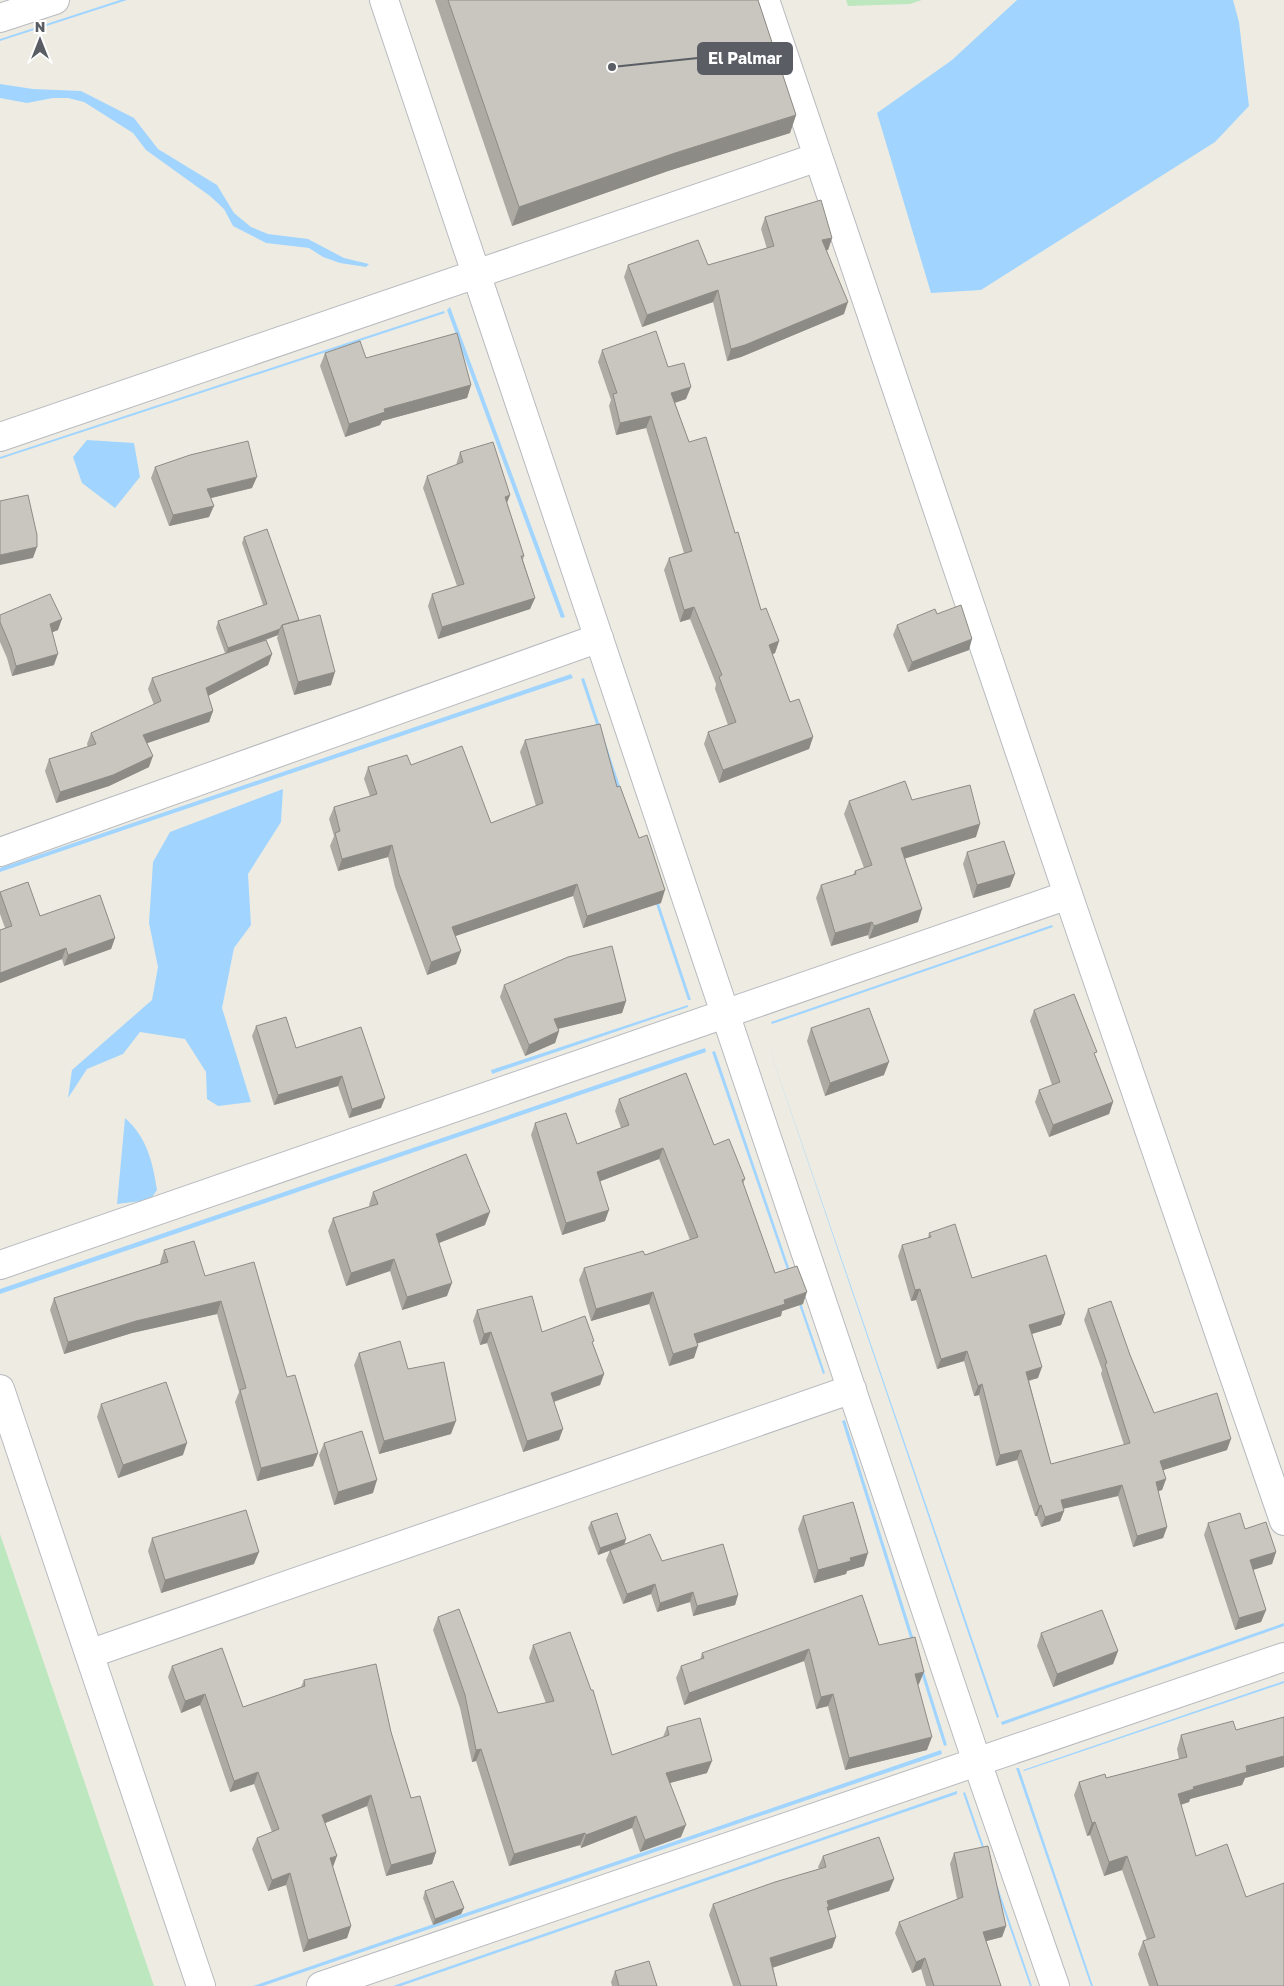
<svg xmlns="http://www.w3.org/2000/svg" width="1284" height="1986" viewBox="0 0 1284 1986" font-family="'Golos Text',sans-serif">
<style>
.green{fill:#bde7be}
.water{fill:#a1d5ff}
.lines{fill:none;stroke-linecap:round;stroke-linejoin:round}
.minor-casing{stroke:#b7babf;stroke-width:30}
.minor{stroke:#fff;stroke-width:28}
.wall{fill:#adaaa4}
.shaded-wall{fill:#8d8b86}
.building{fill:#c9c6bf;stroke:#8d8b86}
.leader{fill:none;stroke:#5a5e64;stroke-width:2}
.callout-dot{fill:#5a5e64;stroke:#fff;stroke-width:2}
.callout{fill:#5a5e64;stroke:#5a5e64;stroke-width:2}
.callout-label{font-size:16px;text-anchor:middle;font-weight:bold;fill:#fff}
</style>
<rect width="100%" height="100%" fill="#eeece2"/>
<path class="green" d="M846 0H922L910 4 848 6Z
M0 1534 154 1986H0Z"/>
<path class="water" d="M120 0H127L0 41V39Z
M1017 0H1233L1239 22 1249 106 1215 142 981 290 931 293 877 113 952 60Z
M0 84 33 89 81 91 134 118 158 149 217 185 234 213 251 227 268 234 308 239 344 258 369 264 366 267 340 263 323 257 309 248 266 243 233 226 224 209 210 196 146 150 133 133 84 102 68 98H53L27 103 0 98Z
M450 307 565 617 561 618 447 310Z
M444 311 445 313 0 459V457Z
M87 440 134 443 140 477 115 508 82 483 73 457Z
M571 674 573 678 0 872V868Z
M584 678 691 1000H688L581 679Z
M283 789 281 822 248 874 251 925 234 948 222 1008 251 1102 218 1106 207 1099 206 1072 185 1039 140 1032 123 1054 87 1069 68 1098 72 1070 152 1000 158 967 149 923 153 862 170 832Z
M1052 925 1053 927 772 1024 771 1022Z
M688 1005V1007L492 1074 491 1070Z
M761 1024 999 1717 997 1718Z
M705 1048 706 1052 0 1294V1289Z
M715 1051 825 1373 823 1374 712 1052Z
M125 1118C147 1137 153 1163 157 1190L150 1200 117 1204Z
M845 1420 947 1745 944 1746 842 1421Z
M1284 1623V1626L1002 1725 1001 1722Z
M1284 1681V1683L1024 1771 1023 1770Z
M941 1750 942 1754 263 1986H253Z
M1016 1768H1019L1093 1986H1091Z
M957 1791V1794L401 1986H393Z
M965 1792 1032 1986H1030L963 1793Z"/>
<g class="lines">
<defs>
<path id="minor" d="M384 0 977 1762 1055 1986
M765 0 1073 909 1284 1521
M0 18 55 0
M0 437 818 157
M0 852 599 638
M0 1265 1068 895
M0 1389 201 1986
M89 1654 852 1389
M321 1986 1284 1657"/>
</defs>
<use href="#minor" class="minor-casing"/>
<use href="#minor" class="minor"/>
</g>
<path class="wall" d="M435 0H758L796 115 790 133 668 171 512 226Z
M765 217 832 238 828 250H826L844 314 741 357 727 361 713 302 642 327 624 277 628 265H708L767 249 761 229Z
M602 350 668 367 686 399 675 403 689 442 735 533 761 610 779 641 775 653 772 655 790 702 813 737 809 749 719 783 704 744 708 732 728 725 715 689 716 684 690 619 680 622 664 570 669 558 684 553 646 428 616 435 609 406 611 400 598 362Z
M325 353 366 358 471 385 467 398 382 421 380 425 345 437 320 366Z
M460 452 510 495 507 503 524 556 523 560 535 598 530 609 438 639 428 606 432 594 457 586 423 488 427 476 456 465Z
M155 467 252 488 211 498 209 517 169 526 151 478Z
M244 537 299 620 331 685 294 695 277 638 278 635 266 640 272 654 268 665 208 696 213 711 209 722 147 743 149 767 109 786 56 803 45 771 49 759 88 747 87 744 91 733 154 705 148 689 152 678 225 653 216 628 218 621 263 605 242 543Z
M937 614 969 650 908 672 893 635 897 625Z
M0 615 58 630 52 632 54 665 12 676 7 658 0 642Z
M525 740 617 787 661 903 583 928 573 896 455 936 461 951 456 964 427 975 395 887 388 857 338 871 330 846 334 836 329 819 334 807 370 796 364 779 368 767 411 765 491 823 536 806 520 752Z
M912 800 976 837 905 858 918 922 869 939 868 935 831 946 816 898 821 885 853 875 855 871 864 868 844 814 849 801Z
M967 852 1010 887 973 898 963 864Z
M0 892 40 916 115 938 111 949 64 966 62 959 0 983V930L5 928 0 914Z
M504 985 626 1001 622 1013 558 1029 559 1031 555 1043 525 1056 500 997Z
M1034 1010 1095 1056 1113 1102 1109 1114 1049 1137 1035 1102 1039 1090 1052 1085 1030 1021Z
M256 1026 296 1048 361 1027 381 1108 349 1118 338 1086 274 1105 252 1036Z
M811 1028 884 1075 825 1096 807 1041Z
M619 1099 714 1145 745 1179 743 1184 775 1273 803 1304 782 1311 781 1316 697 1343 694 1358 669 1366 649 1304 591 1321 579 1280 584 1268 645 1255 690 1240 659 1159 600 1181 605 1221 562 1235 531 1135 535 1123 577 1144 621 1128 615 1111Z
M373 1192 485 1225 439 1243 447 1296 402 1310 390 1271 346 1286 328 1231 333 1218 370 1207 369 1205Z
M929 1233 972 1278 1065 1314 1061 1325 1032 1334 1038 1378 1029 1381 1051 1464 1124 1445 1101 1374 1102 1370 1084 1320 1088 1309 1130 1355 1154 1413 1227 1450 1163 1470 1166 1479 1162 1490 1158 1491 1167 1527 1163 1538 1133 1547 1118 1496 1063 1509 1064 1511 1060 1521 1041 1527 1037 1516H1035L1017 1460 996 1466 979 1395 974 1396 964 1361 937 1369 916 1300 911 1301 898 1256 902 1245 928 1238Z
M164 1250 205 1276 287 1377 318 1453 313 1466 257 1481 235 1402 239 1392 217 1314 132 1333 64 1354 50 1310 54 1298 160 1264V1263Z
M477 1310 542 1332 593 1344 604 1374 600 1385 554 1402 559 1440 523 1452 487 1343 480 1345 473 1321Z
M359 1353 408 1369 451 1434 379 1454 354 1365Z
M101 1404 183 1455 118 1478 97 1417Z
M324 1443 373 1493 334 1505 319 1455Z
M803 1516 864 1566 847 1571 846 1574 814 1583 798 1529Z
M591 1522 626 1539 624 1545 738 1595 735 1605 693 1616 690 1602 657 1612 651 1594 623 1604 606 1560 610 1550 614 1549 598 1555 588 1528Z
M1208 1523 1245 1529 1276 1552 1272 1564 1253 1570 1266 1610 1261 1622 1235 1630 1204 1535Z
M152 1538 254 1564 161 1593 148 1551Z
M438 1617 498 1713 546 1703 529 1658 533 1645 612 1755 663 1737 667 1727 707 1773 670 1783 681 1837 640 1852 632 1828 581 1848 580 1845 509 1866 476 1761 472 1762 460 1708 433 1630Z
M1041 1633 1118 1651 1113 1664 1053 1687 1037 1646Z
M879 1645 919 1684 918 1685 927 1750 845 1770 828 1706 816 1709 804 1661 684 1705 676 1678 681 1666 700 1660 702 1653Z
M172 1666 243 1707 301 1687 304 1680 391 1732 411 1798 436 1852 432 1864 386 1876 367 1806 325 1823 333 1867 351 1926 347 1938 303 1952 286 1885 268 1891 252 1849 257 1838 272 1832 254 1784 230 1792 200 1705 181 1713 168 1677Z
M1284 1717V1767L1245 1778 1242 1785 1190 1799 1189 1802 1181 1805 1196 1856 1246 1897 1284 1986H1149L1138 1954 1143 1941 1147 1940 1122 1870 1104 1876 1090 1835 1087 1836 1074 1795 1079 1782 1106 1778 1179 1759 1177 1749 1181 1735 1236 1730Z
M954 1853 1006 1926 1002 1937 986 1941 1001 1986H926L921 1969 912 1973 895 1933 899 1922 957 1899 950 1864Z
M823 1856 894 1879 889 1891 828 1911 836 1937 832 1948 773 1967 777 1986H733L709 1915 713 1904 819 1869 818 1867Z
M425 1891 464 1908 461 1914 433 1925 423 1898Z
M615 1971 657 1986H612L611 1982Z"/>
<path class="shaded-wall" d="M796 115 790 133 668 171 512 226 519 207 675 153Z
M832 238 828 250 818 252 822 240Z
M718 290 713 302 642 327 647 315Z
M848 302 844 314 741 357 727 361 731 349Z
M471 385 467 398 382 421 380 425 345 437 349 424 384 409Z
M691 387 686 399 667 405 671 393Z
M651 416 646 428 616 435 620 423Z
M257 477 252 488 203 500 207 489Z
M510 495 505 507V497Z
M214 506 209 517 169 526 173 515Z
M37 547 33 558 0 565V555Z
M535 598 530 609 438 639 442 627Z
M694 607 690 619 680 622 684 610Z
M62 619 58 630 46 635 50 624Z
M280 629 278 635 226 654 228 648Z
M972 639 969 650 908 672 912 662Z
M779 641 775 653 764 658 769 645Z
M58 654 54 665 12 676 16 666Z
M272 654 268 665 202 699 206 688Z
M335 672 331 685 294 695 298 682Z
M213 711 209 722 139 746 143 735Z
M813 737 809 749 719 783 723 770Z
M153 756 149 767 109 786 56 803 60 792Z
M980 824 976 837 897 861 901 848Z
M392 845 388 857 338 871 342 859Z
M1015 874 1010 887 973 898 977 885Z
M577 884 573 896 447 939 452 927Z
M665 890 661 903 583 928 587 916Z
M922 909 918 922 869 939 874 926Z
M872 922 868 935 831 946 835 933Z
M115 938 111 949 64 966 68 955Z
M66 948 62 959 0 983V973Z
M461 951 456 964 427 975 431 962Z
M626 1001 622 1013 549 1031 554 1019Z
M559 1031 555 1043 525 1056 529 1045Z
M889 1062 884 1075 825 1096 830 1083Z
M342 1076 338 1086 274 1105 278 1095Z
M385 1098 381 1108 349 1118 352 1109Z
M1113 1102 1109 1114 1049 1137 1053 1125Z
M663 1148 659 1159 593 1184 597 1172Z
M609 1210 605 1221 562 1235 566 1223Z
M490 1212 485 1225 431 1246 436 1234Z
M394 1259 390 1271 346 1286 351 1273Z
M452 1283 447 1296 402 1310 407 1297Z
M920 1289 916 1300 911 1301 915 1290Z
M653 1292 649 1304 591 1321 596 1309Z
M807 1292 803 1304 782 1311 781 1316 690 1346 694 1334Z
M221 1301 217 1314 132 1333 64 1354 68 1342 136 1321Z
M1065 1314 1061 1325 1025 1336 1029 1325Z
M491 1332 487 1343 480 1345 484 1334Z
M698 1346 694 1358 669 1366 673 1354Z
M967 1351 964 1361 937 1369 941 1359Z
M1042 1367 1038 1378 1022 1382 1026 1372Z
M604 1374 600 1385 547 1404 551 1393Z
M982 1384 979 1395 974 1396 978 1386Z
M456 1421 451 1434 379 1454 384 1441Z
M563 1429 559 1440 523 1452 527 1441Z
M1231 1439 1227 1450 1157 1472 1160 1461Z
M187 1443 183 1455 118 1478 123 1465Z
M1021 1450 1017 1460 996 1466 1000 1455Z
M318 1453 313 1466 257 1481 261 1468Z
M1166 1479 1162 1490 1152 1493 1156 1482Z
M377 1480 373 1493 334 1505 338 1492Z
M1122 1485 1118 1496 1057 1510 1061 1500Z
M1041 1505 1037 1516H1035L1039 1506Z
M1064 1511 1060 1521 1041 1527 1045 1517Z
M1167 1527 1163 1538 1133 1547 1137 1536Z
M626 1539 624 1545 598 1555 600 1548Z
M259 1552 254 1564 161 1593 165 1580Z
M1276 1552 1272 1564 1246 1572 1250 1560Z
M868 1553 864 1566 847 1571 846 1574 814 1583 818 1570 850 1558Z
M655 1584 651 1594 623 1604 627 1594Z
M693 1592 690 1602 657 1612 660 1603Z
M738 1595 735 1605 693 1616 697 1606Z
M1266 1610 1261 1622 1235 1630 1239 1618Z
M809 1649 804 1661 684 1705 689 1693Z
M1118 1651 1113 1664 1053 1687 1057 1674Z
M924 1672 919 1684 911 1686 915 1674Z
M205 1694 200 1705 181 1713 185 1701Z
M833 1694 828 1706 816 1709 821 1697Z
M932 1737 927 1750 845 1770 849 1758Z
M481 1749 476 1761 472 1762 476 1750Z
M1284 1756V1767L1245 1778 1242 1785 1190 1799 1189 1802 1173 1807 1178 1794 1193 1787 1246 1766Z
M712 1761 707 1773 662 1785 666 1773Z
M258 1772 254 1784 230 1792 234 1781Z
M371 1795 367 1806 318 1826 322 1815Z
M636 1816 632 1828 581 1848 586 1835Z
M1095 1822 1090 1835 1087 1836 1092 1823Z
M686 1825 681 1837 640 1852 645 1840Z
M585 1833 580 1845 509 1866 514 1854Z
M436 1852 432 1864 386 1876 391 1865Z
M337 1856 333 1867 330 1858Z
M1127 1856 1122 1870 1104 1876 1109 1862Z
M290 1873 286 1885 268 1891 272 1880Z
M894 1879 889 1891 827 1911 825 1918 827 1901Z
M464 1908 461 1914 433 1925 435 1919Z
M351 1926 347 1938 303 1952 308 1940Z
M1006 1926 1002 1937 979 1943 983 1932Z
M836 1937 832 1948 766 1970 770 1958Z
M925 1958 921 1969 912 1973 916 1962Z"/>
<path class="building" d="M448 0H758L796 115 675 153 519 207Z
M821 200 832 238 822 240 848 302 745 345 731 349 718 290 647 315 628 265 698 240 708 265 774 246 765 217Z
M656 331 668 367 684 363 691 387 671 393 689 442 706 437 735 533 738 532 761 610 766 608 779 641 769 645 790 702 799 699 813 737 723 770 708 732 736 722 719 677 722 675 694 607 684 610 669 558 692 551 651 416 620 423 613 394 617 393 602 350Z
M457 333 471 385 384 409 385 412 349 424 325 353 360 341 366 358Z
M248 441 257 477 207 489 214 506 173 515 155 467 190 455Z
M493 442 510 495 505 497 524 556H521L535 598 442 627 432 594 464 584 427 476 463 462 460 452Z
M28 495 37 535V547L0 555V501Z
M267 529 299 620 282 625 280 629 228 648 218 621 267 604 244 537Z
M50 594 62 619 50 624 58 654 16 666 11 648 0 622V615Z
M961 605 972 639 912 662 897 625 935 609 937 614Z
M320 615 335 672 298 682 282 625Z
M266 640 272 654 206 688 213 711 143 735 153 756 113 775 60 792 49 759 96 744 91 733 161 701 152 678Z
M600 724 617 787 620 786 639 838 647 835 665 890 587 916 577 884 452 927 461 951 431 962 399 874 392 845 342 859 335 833 340 831 334 807 377 794 368 767 407 755 411 765 462 746 491 823 543 803 525 740Z
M905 781 912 800 970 785 980 824 901 848 922 909 874 926 872 922 835 933 821 885 856 874 855 871 872 865 849 801Z
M1004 841 1015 874 977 885 967 852Z
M28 882 40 916 100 895 115 938 68 955 66 948 0 973V930L12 926 0 892Z
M612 946 626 1001 554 1019 559 1031 529 1045 504 985 568 957Z
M1074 994 1097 1052 1094 1053 1113 1102 1053 1125 1039 1090 1060 1082 1034 1010Z
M869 1008 889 1062 830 1083 811 1028Z
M286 1017 296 1048 361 1027 385 1098 352 1109 342 1076 278 1095 256 1026Z
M686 1073 714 1145 729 1139 745 1179 742 1180 775 1273 797 1266 807 1292 784 1300 785 1304 694 1334 698 1346 673 1354 653 1292 596 1309 584 1268 643 1251 645 1255 698 1237 663 1148 597 1172 609 1210 566 1223 535 1123 566 1113 577 1144 629 1125 619 1099Z
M466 1154 490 1212 436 1234 452 1283 407 1297 394 1259 351 1273 333 1218 378 1204 373 1192Z
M955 1224 972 1278 1046 1255 1065 1314 1029 1325 1042 1367 1026 1372 1051 1464 1130 1443 1105 1364 1107 1363 1088 1309 1111 1301 1130 1355 1154 1413 1217 1393 1231 1439 1160 1461 1166 1479 1156 1482 1167 1527 1137 1536 1122 1485 1061 1500 1064 1511 1045 1517 1041 1505 1039 1506 1021 1450 1000 1455 982 1384 978 1386 967 1351 941 1359 920 1289 915 1290 902 1245 931 1237 929 1233Z
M194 1241 205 1276 254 1262 287 1377 295 1375 318 1453 261 1468 240 1390 246 1388 221 1301 136 1321 68 1342 54 1298 168 1262 164 1250Z
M532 1296 542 1332 585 1316 594 1341 592 1342 604 1374 551 1393 563 1429 527 1441 491 1332 484 1334 477 1310Z
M400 1341 408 1369 444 1362 456 1421 384 1441 359 1353Z
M166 1382 187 1443 123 1465 101 1404Z
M362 1431 377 1480 338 1492 324 1443Z
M853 1502 868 1553 850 1558 851 1561 818 1570 803 1516Z
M246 1510 259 1552 165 1580 152 1538Z
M617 1513 626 1539 600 1548 591 1522Z
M1240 1513 1245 1529 1266 1522 1276 1552 1250 1560 1266 1610 1239 1618 1208 1523Z
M650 1534 662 1561 723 1544 738 1595 697 1606 693 1592 660 1603 655 1584 627 1594 610 1550Z
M862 1595 879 1645 915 1637 924 1672 915 1674 932 1737 849 1758 833 1694 821 1697 809 1649 689 1693 681 1666 704 1658 702 1653Z
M459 1609 498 1713 554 1701 533 1645 570 1632 591 1690H593L612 1755 669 1735 667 1727 700 1718 712 1761 666 1773 686 1825 645 1840 636 1816 586 1835 585 1833 514 1854 481 1749 476 1750 465 1695 438 1617Z
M1102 1610 1118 1651 1057 1674 1041 1633Z
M222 1648 243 1707 305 1686 304 1680 376 1664 391 1732 411 1798 420 1796 436 1852 391 1865 371 1795 322 1815 337 1856 330 1858 351 1926 308 1940 290 1873 272 1880 257 1838 279 1829 258 1772 234 1781 205 1694 185 1701 172 1666Z
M1284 1717V1756L1246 1766 1247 1772 1193 1787 1194 1789 1178 1794 1196 1856 1227 1844 1246 1897 1284 1883V1986H1158L1143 1941 1155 1937 1127 1856 1109 1862 1095 1822 1092 1823 1079 1782 1105 1774 1106 1778 1187 1757 1181 1735 1233 1721 1236 1730Z
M879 1837 894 1879 827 1901 829 1907H827L836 1937 770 1958 777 1986H741L713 1904 775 1882 826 1867 823 1856Z
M988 1846 1006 1926 983 1932 1001 1986H934L925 1958 916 1962 899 1922 963 1897 954 1853Z
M453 1881 464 1908 435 1919 425 1891Z
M649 1961 657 1986H619L615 1971Z"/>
<path class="leader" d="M612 67L698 58"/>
<circle class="callout-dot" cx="612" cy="67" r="5"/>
<rect class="callout" x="698" y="43" width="94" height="31" rx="5"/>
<g class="callout-label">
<text x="745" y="64">El Palmar</text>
</g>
<g transform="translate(40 40)" stroke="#ffffff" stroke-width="4" paint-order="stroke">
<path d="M0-4L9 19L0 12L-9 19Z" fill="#5a5e64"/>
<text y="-8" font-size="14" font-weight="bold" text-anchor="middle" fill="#5a5e64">N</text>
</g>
</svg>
